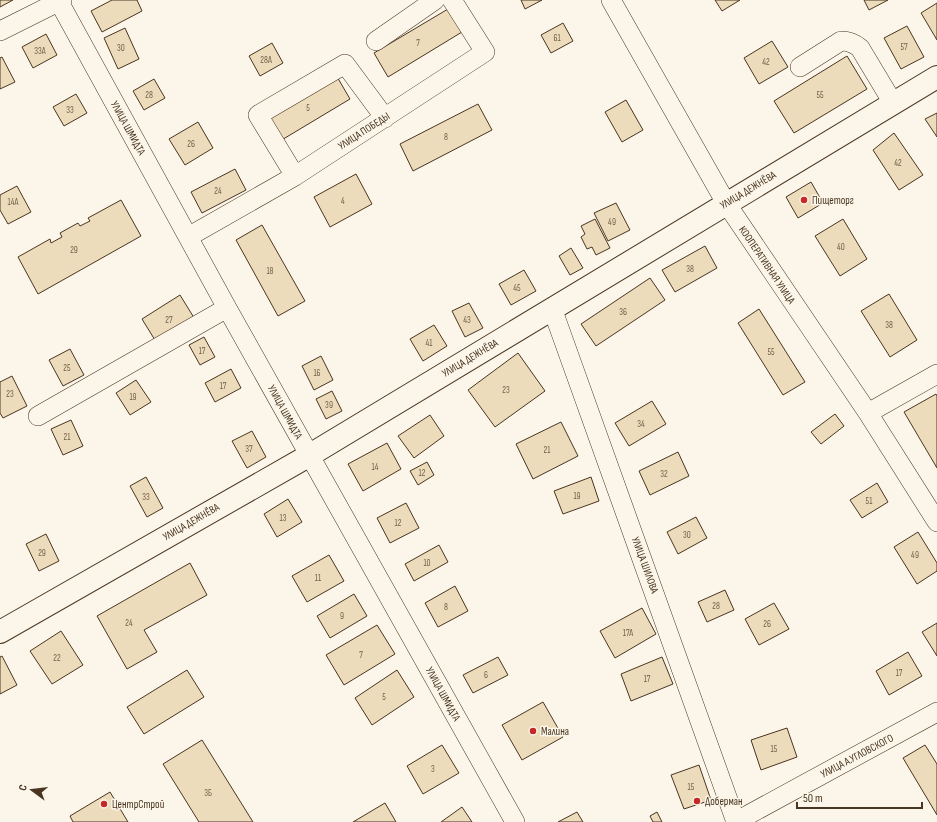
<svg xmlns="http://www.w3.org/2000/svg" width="937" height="822" viewBox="0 0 937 822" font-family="'Sofia Sans Condensed',sans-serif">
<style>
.building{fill:#ecdcbc;stroke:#4a3520}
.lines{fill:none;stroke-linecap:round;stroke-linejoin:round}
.minor-casing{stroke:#4a3520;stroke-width:20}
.major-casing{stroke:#4a3520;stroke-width:24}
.minor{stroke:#fbf6e9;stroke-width:19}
.major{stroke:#fbf6e9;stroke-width:22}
.poi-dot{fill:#c62828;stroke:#fbf6e9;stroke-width:1.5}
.labels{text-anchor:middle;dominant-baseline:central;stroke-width:3;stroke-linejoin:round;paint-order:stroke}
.number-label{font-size:9px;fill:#725f47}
.street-label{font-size:11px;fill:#4a3520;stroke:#fbf6e9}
.poi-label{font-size:11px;fill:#4a3520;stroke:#fbf6e9;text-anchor:start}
</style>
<rect width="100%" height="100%" fill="#fbf6e9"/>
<path class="building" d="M0 0H13L0 7Z
M112 0H137L142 11 102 32 91 11Z
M521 0H542L525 9Z
M715 0H740L722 11Z
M864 0H888L869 10Z
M937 3V40L921 13Z
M448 9 462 32 388 77 374 53Z
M563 23 573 41 551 53 541 35Z
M907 26 924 57 901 69 884 38Z
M125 28 139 59 118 69 104 38Z
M46 34 57 55 33 68 22 47Z
M772 41 788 67 759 84 744 58Z
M272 43 283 63 260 76 249 56Z
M847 56 867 89 794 133 774 101Z
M2 57 15 82 0 89V58Z
M336 75 350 99 280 141 266 118Z
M154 79 165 98 144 110 133 91Z
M76 94 87 113 64 126 53 107Z
M626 100 643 130 622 142 605 112Z
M478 104 492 130 413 171 400 144Z
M937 113V137L925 119Z
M198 122 213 148 185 165 169 139Z
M894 133 923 175 899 190 873 150Z
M235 169 246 190 202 213 191 192Z
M356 174 372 204 330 227 314 197Z
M811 182 823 203 798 218 786 197Z
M17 186 31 212 8 224 0 210V195Z
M121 200 141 236 38 294 18 257 50 239 51 243 62 237 60 233 78 223 80 226 90 221 88 218Z
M616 203 630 230 608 241 594 213Z
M595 219 610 248 596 255 592 247 587 249 581 237 585 234 581 226Z
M843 219 867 259 840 276 815 236Z
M262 225 305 301 278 316 236 240Z
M705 246 717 268 675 292 662 270Z
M571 248 583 268 570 275 559 256Z
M524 270 536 291 511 305 499 284Z
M650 278 665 300 596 346 581 324Z
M889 294 917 340 890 357 861 311Z
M180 295 196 321 158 345 142 319Z
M469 303 483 328 465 337 452 311Z
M759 309 805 382 783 395 738 323Z
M434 325 447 346 423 361 410 339Z
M204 337 215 357 200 365 189 345Z
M70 349 84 375 63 386 49 360Z
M518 353 545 391 495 427 468 390Z
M321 356 333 380 314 390 302 366Z
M231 369 241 388 215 402 205 383Z
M12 376 27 406 3 418 0 413V382Z
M136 380 151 402 130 415 116 393Z
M332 391 342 411 326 419 316 399Z
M936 394 937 396V468L904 412Z
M652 401 666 424 629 446 615 423Z
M835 414 844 426 821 444 811 432Z
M430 415 444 436 414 458 398 436Z
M71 420 83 446 63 455 51 429Z
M561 422 578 456 533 479 516 444Z
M252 431 266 457 247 468 232 441Z
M387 443 401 469 363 491 348 464Z
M678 452 689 476 650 495 639 471Z
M427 462 434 475 418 485 410 471Z
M146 477 163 508 147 517 130 486Z
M591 477 599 501 563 514 554 491Z
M877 483 888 502 862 518 850 500Z
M288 499 302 522 277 537 264 514Z
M406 503 419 528 390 543 377 518Z
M696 517 707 538 678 554 667 532Z
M918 532 937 563V571L917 584 894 547Z
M46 534 59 561 39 571 26 544Z
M439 545 448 562 414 581 405 564Z
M329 555 344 581 307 602 292 576Z
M190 563 207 595 144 630 157 652 127 669 97 616Z
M455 586 468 611 438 627 425 603Z
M725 590 734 610 707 622 698 602Z
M354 594 367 616 330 638 317 616Z
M774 603 789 629 759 645 745 619Z
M642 608 656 634 615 658 600 631Z
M937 623V656L922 632Z
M377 625 395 654 344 685 326 655Z
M61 631 83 665 52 684 30 651Z
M908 652 922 676 889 695 876 671Z
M2 656 17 685 0 694V657Z
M498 657 508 675 473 693 463 675Z
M662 657 673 684 631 701 621 674Z
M187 670 204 697 144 734 127 707Z
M397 670 414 697 372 725 355 698Z
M543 702 563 737 522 760 502 725Z
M787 728 797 757 761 770 751 740Z
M202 740 253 822H199L163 764Z
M442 745 459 773 423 794 407 766Z
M925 745 937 764V815L903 758Z
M699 765 711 800 684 809 671 775Z
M110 792 128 822H73L70 816Z
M385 803 396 822H353Z
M462 807 472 822H441Z
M577 812 583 822H558Z
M657 812 662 822H653L650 816Z"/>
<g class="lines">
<defs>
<path id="minor" d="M58 0 227 308 515 822
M611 0 726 203 868 413 937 522
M0 31 62 0
M376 41 435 0
M800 67 841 41C849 41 854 43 860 48L893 103
M295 176 258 115 345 64 385 118
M188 237 295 176 485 52 452 0
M552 308 736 822
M868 413 937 374
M38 416 227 308
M735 822 937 712"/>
<path id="major" d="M0 632 310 455 937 77"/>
</defs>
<use href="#minor" class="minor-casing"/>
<use href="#major" class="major-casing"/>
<use href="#minor" class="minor"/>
<use href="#major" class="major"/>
</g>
<g class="poi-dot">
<circle cx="804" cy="200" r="4"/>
<circle cx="533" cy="731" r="4"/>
<circle cx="697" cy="801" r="4"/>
<circle cx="104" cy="804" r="4"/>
</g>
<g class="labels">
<g class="number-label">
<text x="557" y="38">61</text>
<text x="418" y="43">7</text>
<text x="904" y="47">57</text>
<text x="121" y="48">30</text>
<text x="40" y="51">33А</text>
<text x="266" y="60">28А</text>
<text x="766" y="62">42</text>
<text x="149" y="95">28</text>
<text x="820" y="95">55</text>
<text x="308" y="108">5</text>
<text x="70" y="110">33</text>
<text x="446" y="137">8</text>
<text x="191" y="144">26</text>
<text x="898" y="163">42</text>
<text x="218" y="191">24</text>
<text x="343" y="201">4</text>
<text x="13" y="202">14А</text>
<text x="612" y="222">49</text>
<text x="841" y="247">40</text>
<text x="74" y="250">29</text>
<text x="690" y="269">38</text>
<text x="270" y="271">18</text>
<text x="517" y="288">45</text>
<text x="623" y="312">36</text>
<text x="169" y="320">27</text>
<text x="467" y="320">43</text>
<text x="889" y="325">38</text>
<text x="429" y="343">41</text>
<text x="202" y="351">17</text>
<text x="771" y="352">55</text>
<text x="67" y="368">25</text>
<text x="317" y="373">16</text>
<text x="223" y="386">17</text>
<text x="506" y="390">23</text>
<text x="10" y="394">23</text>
<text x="133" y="397">19</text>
<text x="329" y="405">39</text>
<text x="641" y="424">34</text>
<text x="67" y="437">21</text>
<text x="249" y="449">37</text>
<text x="547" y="450">21</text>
<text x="375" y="467">14</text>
<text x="422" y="473">12</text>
<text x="664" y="474">32</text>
<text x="577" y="496">19</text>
<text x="146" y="497">33</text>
<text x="869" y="501">51</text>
<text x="283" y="518">13</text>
<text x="398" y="523">12</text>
<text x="687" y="535">30</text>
<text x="42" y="553">29</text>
<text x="915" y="555">49</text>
<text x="427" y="563">10</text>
<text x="318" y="578">11</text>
<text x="716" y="606">28</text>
<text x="446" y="607">8</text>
<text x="342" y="616">9</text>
<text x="129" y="623">24</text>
<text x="767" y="624">26</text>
<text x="628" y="633">17А</text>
<text x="361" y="655">7</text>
<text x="57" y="658">22</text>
<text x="899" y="673">17</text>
<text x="486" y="675">6</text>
<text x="647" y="679">17</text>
<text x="384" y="697">5</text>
<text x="774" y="749">15</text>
<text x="433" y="769">3</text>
<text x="691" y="787">15</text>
<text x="208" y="793">3Б</text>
</g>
<g class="street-label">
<text transform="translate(128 128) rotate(61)">УЛИЦА ШМИДТА</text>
<text transform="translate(364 131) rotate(-33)">УЛИЦА ПОБЕДЫ</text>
<text transform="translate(748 190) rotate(-31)">УЛИЦА ДЕЖНЁВА</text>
<text transform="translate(767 265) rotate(56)">КООПЕРАТИВНАЯ УЛИЦА</text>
<text transform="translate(470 358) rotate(-31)">УЛИЦА ДЕЖНЁВА</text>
<text transform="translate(285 412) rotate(61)">УЛИЦА ШМИДТА</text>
<text transform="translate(191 522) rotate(-30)">УЛИЦА ДЕЖНЁВА</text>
<text transform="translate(645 565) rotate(70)">УЛИЦА ШИЛОВА</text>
<text transform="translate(443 694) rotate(61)">УЛИЦА ШМИДТА</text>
<text transform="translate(857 756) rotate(-28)">УЛИЦА А.УГЛОВСКОГО</text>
</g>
<g class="poi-label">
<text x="812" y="200">Пищеторг</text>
<text x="541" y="731">Малина</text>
<text x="705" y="801">Доберман</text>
<text x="112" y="804">ЦентрСтрой</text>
</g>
</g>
<g transform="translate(32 790) rotate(285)" stroke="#fbf6e9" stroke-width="3" paint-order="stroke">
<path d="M0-3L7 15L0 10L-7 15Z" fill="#4a3520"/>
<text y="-6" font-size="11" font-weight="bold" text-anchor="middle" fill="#4a3520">С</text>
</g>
<path d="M797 802v6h125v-6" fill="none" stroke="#4a3520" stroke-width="2"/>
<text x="803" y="802" font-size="12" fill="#4a3520" stroke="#fbf6e9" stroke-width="3" paint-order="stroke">50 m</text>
</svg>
